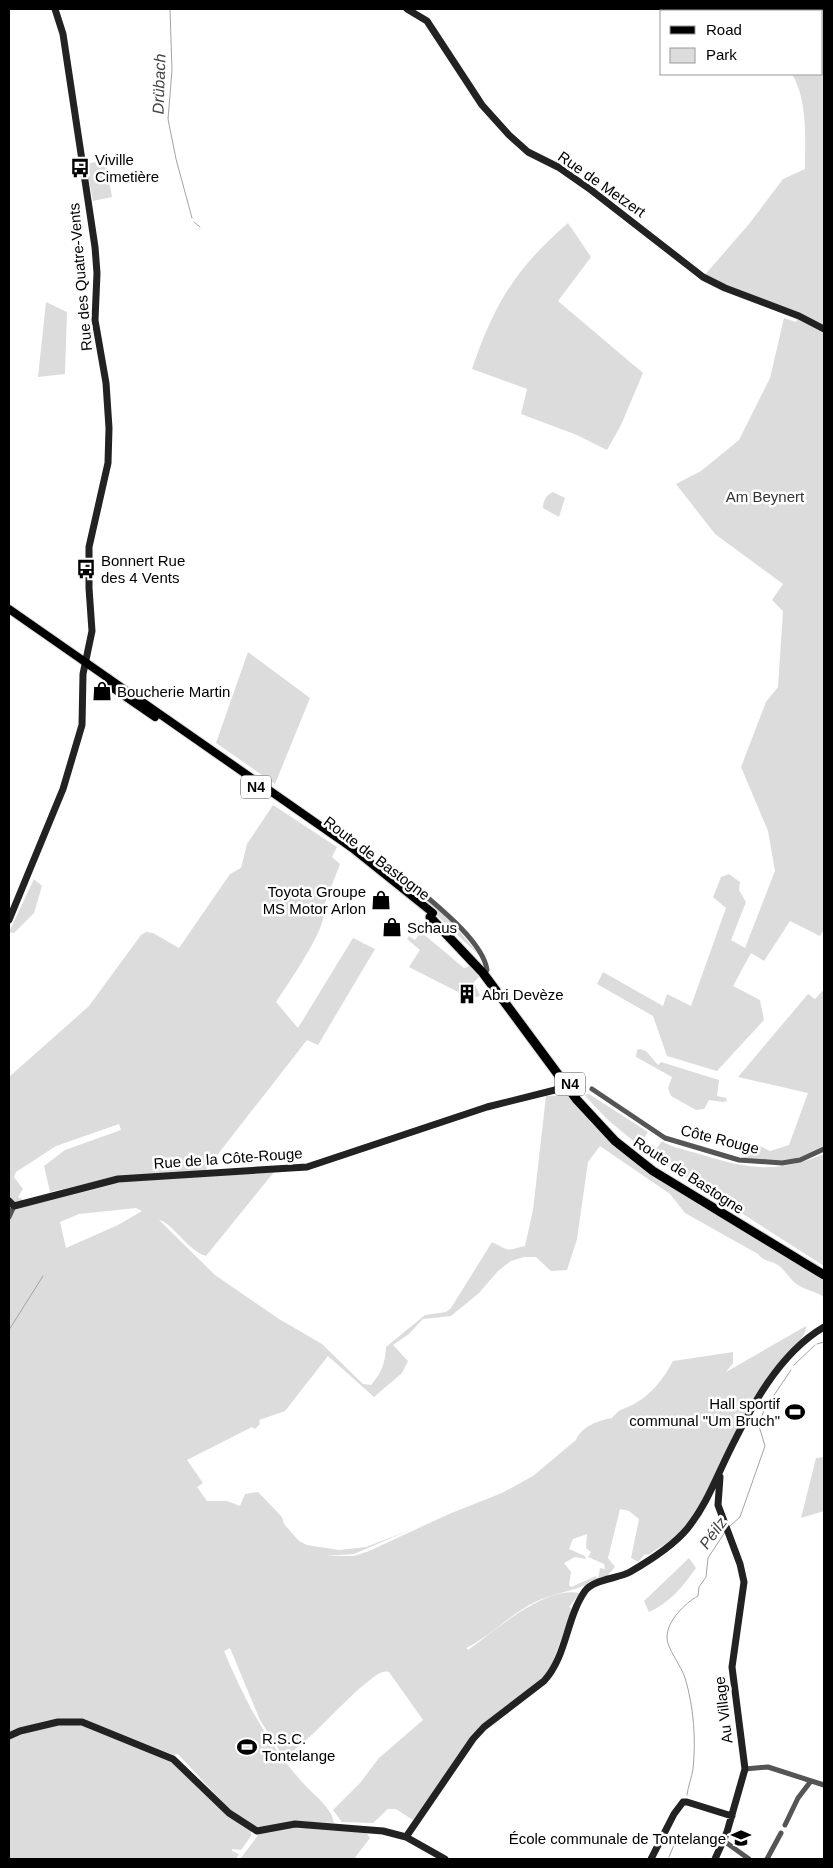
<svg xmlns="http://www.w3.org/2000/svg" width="833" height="1868" viewBox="0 0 833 1868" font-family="Helvetica,sans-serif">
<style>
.green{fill:#dcdcdc;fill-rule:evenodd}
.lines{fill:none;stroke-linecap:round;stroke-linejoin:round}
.stream{stroke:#a3a3a3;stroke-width:1}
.primary-casing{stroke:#dbdbdb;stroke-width:10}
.highway-casing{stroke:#dbdbdb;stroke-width:11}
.street{stroke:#555;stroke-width:5}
.secondary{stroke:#222;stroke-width:7}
.primary{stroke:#000;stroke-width:8}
.highway{stroke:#000;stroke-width:9}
.labels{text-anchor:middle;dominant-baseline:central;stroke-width:5;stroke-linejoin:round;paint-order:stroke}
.shield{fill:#fff;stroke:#4c4c4c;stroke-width:1}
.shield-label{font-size:14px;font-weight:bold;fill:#000}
.poi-label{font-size:15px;fill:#000;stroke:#fff;text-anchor:start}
.street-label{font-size:15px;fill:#000;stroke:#fff}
.park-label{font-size:15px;fill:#333;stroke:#fff}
.water-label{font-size:16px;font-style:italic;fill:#444;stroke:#fff}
</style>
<rect width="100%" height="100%" fill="#fff"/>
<path class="green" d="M758 9H824V930L820 936 790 921 764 961 751 953 733 986 760 1000 764 1020 717 1071 667 1056 653 1016 597 984 603 972 663 1006 667 994 691 1006 726 908 713 897 721 877 729 874 740 882 739 890 746 902 731 940 745 948 775 871 768 831 741 767 766 702 778 687 783 611 772 600 783 584 715 534 676 484 701 471 739 440 770 378 784 318 796 322 799 316 703 277 749 224 783 179 805 169C805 138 808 101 792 74H822V11H759Z
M105 160 112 197 93 201 86 164Z
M568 223 591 257 558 301 643 373 621 425 607 450 577 435 521 414 527 389 472 369C494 304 516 268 568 223Z
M46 302 67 312 65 374 38 377Z
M553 492 565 498 559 517 543 508C543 501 546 495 553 492Z
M248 652 310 698 275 784 216 743Z
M273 805 337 847 332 857 340 864 325 903C329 927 290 980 276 1002L298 1028 353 938 375 949 318 1045 307 1040 204 1172 110 1178 50 1192 44 1166 65 1150 121 1130 119 1124 56 1146 16 1172 14 1177 23 1189 18 1197 22 1199V1206L109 1182 274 1172 206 1256C188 1251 173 1223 159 1220L215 1275 279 1319 322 1344 363 1384 371 1385C382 1372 385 1364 386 1347L425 1315 446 1312 451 1308 492 1242C513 1253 506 1250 525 1246L533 1210 546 1096 569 1095C635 1178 736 1223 824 1278V1297C815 1291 804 1290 795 1283 789 1278 785 1270 778 1265 770 1260 764 1262 758 1254L685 1213 670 1194 600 1146 588 1162 577 1239 567 1270 551 1271 536 1257H524L511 1261 498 1271 479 1293 451 1316 423 1319 409 1334 393 1345 408 1361 402 1373 374 1397 328 1356 285 1411 259 1420 260 1424 255 1429 252 1427 187 1460 203 1483 197 1487 207 1501H227L240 1506 245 1494 258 1492 282 1517 284 1524 299 1541 307 1545 339 1550 366 1547 410 1530 354 1554 325 1556H354L369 1551 449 1514 502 1493 533 1476 576 1440C581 1427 599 1420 612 1418 621 1407 623 1410 634 1404 651 1395 665 1377 673 1361L733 1352V1363L726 1372 806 1326C807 1340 780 1360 771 1374 756 1399 740 1424 726 1450 716 1468 711 1489 701 1506 689 1529 669 1542 648 1555L645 1554 638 1562 631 1558 639 1519 629 1511 620 1509 608 1558 615 1567 607 1576 598 1578 600 1568 605 1569 604 1564 588 1557 591 1552 586 1548 587 1534 573 1539 569 1549 585 1556 586 1559 575 1557 564 1563 571 1572 569 1585 571 1587 596 1576 597 1579C579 1591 555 1592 535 1602 510 1614 491 1636 466 1648L468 1650C496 1630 544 1586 580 1593L569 1607 571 1608 570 1615 549 1672 532 1687 482 1724 413 1820 396 1809H388L373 1823 342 1822 333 1810 360 1783 379 1758 423 1720 389 1672C385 1671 382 1672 378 1674 346 1696 318 1734 284 1758L260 1720 230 1648 224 1651C244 1699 268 1745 304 1784 314 1795 332 1808 334 1823L294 1821 264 1828 249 1825 229 1811 228 1808 178 1754 174 1755 103 1727 102 1730 173 1759 220 1805 219 1806 251 1829V1836L241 1850 232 1849V1851L239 1854 236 1859H9V1732L11 1731H9V1217L14 1206 9 1201V1077L89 1006 141 935 146 932 153 933 179 948 230 874 241 868 247 844ZM136 1208 142 1211 118 1225 66 1248 60 1222 79 1214Z
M34 879 42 886 34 913 14 933 9 932Z
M398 879 404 880 445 914 481 957Z
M421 932 464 968 468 967 470 963 481 975 474 982 480 996 465 1000 460 993 409 967 420 950 407 939 409 936 415 940Z
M824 989V1149L782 1163 743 1161 744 1154 755 1150 756 1144 770 1151 789 1145 808 1093 738 1077 808 994 815 999Z
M640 1049 646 1051 658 1065 661 1062 719 1080 717 1096 726 1098 727 1101 723 1102 709 1100 704 1109 696 1110 671 1096 668 1088 672 1077 636 1057 637 1050Z
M589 1094 648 1132 643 1140 657 1148 662 1141C673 1148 687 1150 699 1154 749 1169 775 1174 824 1154V1266L649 1154 608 1120 589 1100 585 1095Z
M824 1457V1511L801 1518 816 1458Z
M689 1558 696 1568C683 1586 670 1603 649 1612L644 1601Z
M295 1824 363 1828 370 1838 354 1859H240L259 1834Z"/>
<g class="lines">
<path class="stream" d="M170 9 172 70 168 119 176 159 192 218
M194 222 200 227
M9 1330 43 1276
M817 1344 824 1342
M794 1365 815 1345
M729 1527 740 1517 765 1446 759 1426 764 1410 791 1370
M687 1795C688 1786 692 1777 693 1769 696 1740 694 1707 685 1678 682 1667 666 1647 667 1637 667 1621 685 1603 698 1596L699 1587 706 1577 708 1558 725 1532
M669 1857 679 1833"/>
<defs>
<path id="primary" d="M9 609 352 848 433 913
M107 684 155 717"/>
<path id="highway" d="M430 917 483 973 577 1100 615 1141 653 1171 824 1275"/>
</defs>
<use href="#primary" class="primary-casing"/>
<use href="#highway" class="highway-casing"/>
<path class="street" d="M392 878 400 876 408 881C430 900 483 940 487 970
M592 1089 665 1138 739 1160 782 1163 800 1160 824 1149
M9 1217 14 1206
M745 1769 768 1767 824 1785
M785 1825 798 1798 811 1781
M724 1841 749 1859
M767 1859 781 1833"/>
<path class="secondary" d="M407 9 427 21 482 105 509 135 528 152 558 167 591 190 703 277 725 288 799 316 824 329
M9 920 63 789 82 725 83 674 92 631 89 588V547L108 463 109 428 106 383 95 320 97 273 95 247 63 34 55 9
M9 1201 14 1206 118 1179 307 1167 487 1107 567 1087
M9 1736 20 1731 58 1722H82L173 1759 229 1813 257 1831 295 1824 383 1831 406 1837 445 1859
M406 1837 473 1739 484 1727 544 1681C567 1656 566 1618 585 1591 594 1579 617 1579 630 1572 649 1561 673 1546 687 1529 705 1507 715 1481 727 1456 750 1409 778 1354 824 1327
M651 1859 674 1814 683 1802H687L732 1816
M715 1859 727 1832 745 1769 732 1667 744 1582 740 1564 718 1505 720 1477"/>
<use href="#primary" class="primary"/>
<use href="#highway" class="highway"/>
</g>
<defs>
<symbol id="bus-bare" viewBox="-9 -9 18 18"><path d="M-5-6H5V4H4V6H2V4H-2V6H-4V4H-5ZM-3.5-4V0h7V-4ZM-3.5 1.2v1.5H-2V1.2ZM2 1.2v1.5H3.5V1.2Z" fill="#000" stroke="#fff" stroke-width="2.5" paint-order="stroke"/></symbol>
<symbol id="shop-bare" viewBox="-9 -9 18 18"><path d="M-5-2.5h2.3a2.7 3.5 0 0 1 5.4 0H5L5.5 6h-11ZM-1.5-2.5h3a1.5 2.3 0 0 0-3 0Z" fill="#000" stroke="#fff" stroke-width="2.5" paint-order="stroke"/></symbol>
<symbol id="building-bare" viewBox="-9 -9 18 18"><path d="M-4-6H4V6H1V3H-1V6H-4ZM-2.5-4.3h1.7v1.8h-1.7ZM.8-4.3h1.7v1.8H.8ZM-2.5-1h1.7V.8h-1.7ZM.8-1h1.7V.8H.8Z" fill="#000" stroke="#fff" stroke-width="2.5" paint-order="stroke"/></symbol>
<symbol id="stadium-bare" viewBox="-9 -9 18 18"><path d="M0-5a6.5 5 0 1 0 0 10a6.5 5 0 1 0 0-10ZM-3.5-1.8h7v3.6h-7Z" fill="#000" stroke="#fff" stroke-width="2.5" paint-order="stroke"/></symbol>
<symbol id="school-bare" viewBox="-9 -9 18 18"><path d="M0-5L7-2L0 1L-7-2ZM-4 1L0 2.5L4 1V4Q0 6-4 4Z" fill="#000" stroke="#fff" stroke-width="2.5" paint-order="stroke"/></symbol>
</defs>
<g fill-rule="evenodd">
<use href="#bus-bare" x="66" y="154" width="28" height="28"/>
<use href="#bus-bare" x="72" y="555" width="28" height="28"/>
<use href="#shop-bare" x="88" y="677" width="28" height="28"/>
<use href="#shop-bare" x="367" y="886" width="28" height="28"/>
<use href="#shop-bare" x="378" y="913" width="28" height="28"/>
<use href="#building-bare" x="453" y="980" width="28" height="28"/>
<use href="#stadium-bare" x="781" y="1398" width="28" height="28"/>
<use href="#stadium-bare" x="233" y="1733" width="28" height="28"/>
<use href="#school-bare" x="727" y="1824" width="28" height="28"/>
</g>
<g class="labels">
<g class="shield">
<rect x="241" y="775.5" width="30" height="23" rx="4"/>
<rect x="555" y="1072.5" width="30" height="23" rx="4"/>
</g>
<g class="shield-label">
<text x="256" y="787">N4</text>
<text x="570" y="1084">N4</text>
</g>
<g class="poi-label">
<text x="95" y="159">Viville<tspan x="95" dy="17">Cimetière</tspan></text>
<text x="101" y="560">Bonnert Rue<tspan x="101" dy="17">des 4 Vents</tspan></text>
<text x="117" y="691">Boucherie Martin</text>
<text x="366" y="891" text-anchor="end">Toyota Groupe<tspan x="366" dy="17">MS Motor Arlon</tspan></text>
<text x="407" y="927">Schaus</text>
<text x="482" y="994">Abri Devèze</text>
<text x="780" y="1403" text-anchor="end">Hall sportif<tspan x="780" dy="17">communal "Um Bruch"</tspan></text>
<text x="262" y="1738">R.S.C.<tspan x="262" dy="17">Tontelange</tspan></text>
<text x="726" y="1838" text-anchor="end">École communale de Tontelange</text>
</g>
<g class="street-label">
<text transform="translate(602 184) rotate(35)">Rue de Metzert</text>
<text transform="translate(80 277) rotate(-95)">Rue des Quatre-Vents</text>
<text transform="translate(377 858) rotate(37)">Route de Bastogne</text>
<text transform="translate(720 1139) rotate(14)">Côte Rouge</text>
<text transform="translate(228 1158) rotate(-4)">Rue de la Côte-Rouge</text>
<text transform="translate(689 1175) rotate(33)">Route de Bastogne</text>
<text transform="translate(723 1710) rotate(-97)">Au Village</text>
</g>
<g class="park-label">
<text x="765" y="496">Am Beynert</text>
</g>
<g class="water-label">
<text transform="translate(159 84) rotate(-88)">Drübach</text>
<text transform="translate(713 1533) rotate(-54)">Péilz</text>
</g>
</g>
<rect width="833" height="1868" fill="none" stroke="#000000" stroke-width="20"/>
<rect x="660" y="10" width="162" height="65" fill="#ffffff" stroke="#999999"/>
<rect x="670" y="26" width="25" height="8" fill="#000000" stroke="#999999"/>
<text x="706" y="35" font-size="15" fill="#000000">Road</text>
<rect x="670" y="48" width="25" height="15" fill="#dcdcdc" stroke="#999999"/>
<text x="706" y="60" font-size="15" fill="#000000">Park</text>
</svg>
